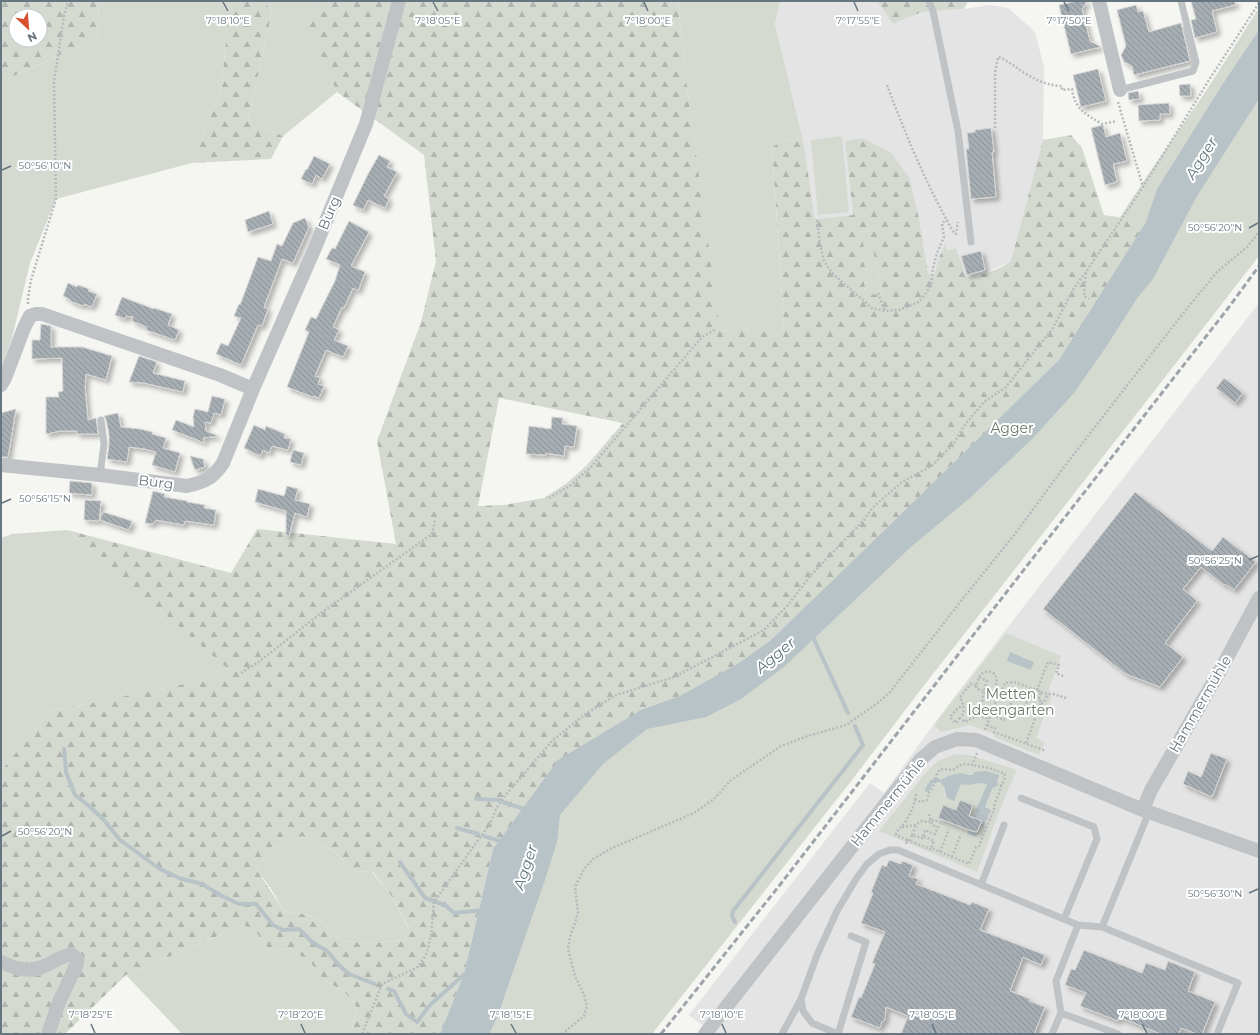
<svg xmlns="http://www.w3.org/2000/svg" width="1260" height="1035" viewBox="0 0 1260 1035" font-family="Montserrat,sans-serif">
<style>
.built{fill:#e3e4e3}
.green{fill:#d5dad1;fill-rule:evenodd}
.forest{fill:url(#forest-firs);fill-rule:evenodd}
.water{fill:#b8c3c7}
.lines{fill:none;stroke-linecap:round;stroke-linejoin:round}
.stream{stroke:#b8c3c7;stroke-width:4}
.building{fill:url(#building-back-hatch);stroke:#d7d7d5;filter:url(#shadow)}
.path{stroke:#b7babc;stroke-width:2.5;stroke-dasharray:2 2;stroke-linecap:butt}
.service{stroke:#bfc3c6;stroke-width:7}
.minor{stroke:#bfc3c6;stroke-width:14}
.rail{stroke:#9ea5aa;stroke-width:3;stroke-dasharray:6 3;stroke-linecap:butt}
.ticks{fill:none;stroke:#667681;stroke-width:1.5}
.labels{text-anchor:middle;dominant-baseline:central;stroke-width:4;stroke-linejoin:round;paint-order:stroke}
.street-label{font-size:14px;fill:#667681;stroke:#fff}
.park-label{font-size:14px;fill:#697965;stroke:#fff}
.water-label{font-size:15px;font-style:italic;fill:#62777e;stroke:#fff}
.ticks-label{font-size:10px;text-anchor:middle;fill:#667681;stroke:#fff;stroke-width:4;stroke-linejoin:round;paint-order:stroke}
</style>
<defs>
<pattern id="forest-firs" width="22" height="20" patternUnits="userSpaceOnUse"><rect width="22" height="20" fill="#d5dad1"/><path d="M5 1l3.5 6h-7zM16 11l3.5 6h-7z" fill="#b1b5af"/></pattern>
<pattern id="building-back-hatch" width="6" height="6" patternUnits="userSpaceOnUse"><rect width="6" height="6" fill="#a6aeb3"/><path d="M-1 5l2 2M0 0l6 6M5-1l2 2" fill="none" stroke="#8b9297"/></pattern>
<filter id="shadow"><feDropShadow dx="3.5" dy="3.5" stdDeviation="2" flood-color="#0004"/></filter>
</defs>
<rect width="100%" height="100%" fill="#f5f5f2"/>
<path class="built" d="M780 1H877L893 24 922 12 947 10 964 9 990 5 1008 8 1033 30 1036 36 1044 67 1043 140 1011 261 988 272 975 277H966L956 248 947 250 946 244 940 255 935 272 932 276 928 274 919 218 862 138 845 141 853 215 815 219 803 140 775 24Z
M1259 303V1034H714L689 1015 870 783 884 793 933 725 1004 632Z"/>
<path class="green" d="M99 1H229L222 86 192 163 56 199 30 263 12 338 1 370V82L97 38Z
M264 1H319L308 23 337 92 283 136 248 120 272 12Z
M678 1H780L775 24 803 140 783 141 772 147 784 328 719 331 685 72Z
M1259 8V256L1145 403 922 688 852 780 652 1034H446L521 812 1105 240 1147 176 1204 94Z
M842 136 849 212 818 215 811 140Z
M870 230 882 293 873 295 866 291 864 283 871 282 866 271 863 259 866 258 860 232Z
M67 530 235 674 50 711 1 771V538L12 534Z
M1006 633 1061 656 1049 689 1051 698 1036 738 1045 742 1039 755 994 737V734L970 725 941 732 934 725ZM1011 652 1034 662 1031 670 1008 661Z
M955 754 970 755 1017 770 1002 804 977 872 879 831 927 771 938 761ZM960 773 963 775 974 774 993 787 985 808 991 810 983 827 981 826 976 837 967 834 968 828 965 826 964 828 951 823 948 820 947 822 938 818 956 810 960 800 969 816V818L972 819 973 817 987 784C979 782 970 784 961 784L954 801 945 795 944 787 940 782 950 775Z
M302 836 334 851 353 871 372 872 393 898 409 929 404 940C384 942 351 947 333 935 328 931 324 923 318 919 310 914 294 913 284 911L271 889 256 869 272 848Z
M244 925 257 933 270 951 289 948 309 961 325 981 344 991 358 1009 350 1034H182L126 975Z"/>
<path class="forest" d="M1 1H99L97 38 1 82ZM16 16H40V40H16Z
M229 1H264L272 12 248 120 283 136 271 159 192 163 222 86Z
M319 1H678L685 72 720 331 784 327 772 147 783 141 803 140 815 219 853 215 845 141 862 138 890 152 909 177 919 218 928 273 932 276 935 272 940 255 946 243 947 250 956 248 966 277C981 276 999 270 1011 261L1043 140 1071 135 1082 148 1104 215 1146 222 1059 360 892 523 770 640 739 663 680 696 641 710 493 849 464 974 440 1034H350L358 1009 344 991 325 981 309 961 289 948 270 951 257 933 244 925 126 975 65 1034H56L45 1024 40 1034H1V771L50 711 234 674 67 530 231 573 257 529 396 544 377 441 421 322 436 261 424 155 337 92 307 23ZM869 230 882 292 873 295 872 290 866 291 864 283 871 282 869 271H866L863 259 866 258 861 232ZM499 398 623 423 587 465 567 483 544 498 504 505 478 506ZM302 836 334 851 353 871 373 872 393 898 409 928 404 940C384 942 351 947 333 935 328 931 324 923 318 919 309 914 294 913 284 911L256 869 272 848Z
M877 1H968L964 9 947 10 922 12 893 24Z"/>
<path class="water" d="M1259 30V99L1197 196 1153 279 1138 297 1106 347 1074 393 1033 438 970 498 912 546 785 666 741 699 706 717 647 729 603 764 560 815 557 842 544 883 518 957 497 1018 489 1034H440L464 974 493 849 558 760 641 710 680 696 739 663 770 641 892 523 1059 360 1146 222 1157 189 1224 82Z
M1010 652 1034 662 1031 670 1007 661Z
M986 771 999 775 995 788 993 787 985 807 991 810 983 827 981 826 976 837 967 834 968 830 976 833 981 821 973 817 987 784C977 781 970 787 961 784L954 801 947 798 944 787 940 782H938V779L941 780C947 776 955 773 963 773V775L964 774 970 775 974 774V772Z"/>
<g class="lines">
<path class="stream" d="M812 635 848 713
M64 749 66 772 75 795 89 806 104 820 120 840 160 869 179 878 202 884 222 896 239 904H256L273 925 283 930 299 929 312 942 327 951 340 966 349 974 375 984
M927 790C930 785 931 779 938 780
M476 799 499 800
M503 802 527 810
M457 828 478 834
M484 836 503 842
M400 862 425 898 445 905 454 913 483 910
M735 922 732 916 733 911 863 745 855 726
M388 989 394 991 406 1014 417 1022 430 1005 467 972"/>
</g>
<path class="building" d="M1077 1H1087L1082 9 1090 41 1101 47 1071 54 1059 5Z
M1191 1H1235V5L1212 11 1217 32 1195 38 1191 20 1196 19Z
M1136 5 1138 12 1143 11 1149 32 1181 23 1190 61 1134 75 1132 66 1124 62 1121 55 1126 46 1117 10Z
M1098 69 1106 101 1081 107 1073 75Z
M1190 84 1191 96H1180L1179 85Z
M1138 91 1140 99 1129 100 1128 93Z
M1169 103 1170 114H1160V120L1139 121 1138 105Z
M1103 125 1106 137 1120 133 1127 161 1113 164 1117 182 1105 185 1091 128Z
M991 128 994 152H992L996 197 971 199 966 149H969L967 133 975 132V130Z
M379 155 390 161 387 167 397 172 384 196 389 199 385 208 368 200 363 210 353 205 368 174Z
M314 156 330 164 322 179 316 175 312 184 301 179 306 169 307 170Z
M269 211 273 224 248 232 245 220Z
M305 218 309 227 293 263 282 259 264 307 268 309 262 326 258 325 241 365 216 354 221 343 228 346 241 318 234 316 239 304 240 305 258 257 271 261 277 244 282 246 293 223Z
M349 221 369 232 351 266 365 272 358 291 353 288 344 308 342 307 333 327 339 330 334 340 348 346 343 357 326 350 315 376 320 378 318 384 324 386 319 398 314 396 313 397 287 387 309 332 305 330 311 317 316 319 335 281 340 265 326 259 332 248 335 249Z
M981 251 985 270 967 275 961 256Z
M68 283 77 287 78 285 89 289 88 291 97 294 92 307 84 304 83 306 70 301 71 300 63 296Z
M122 297 154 309V308L172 314 168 325 179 330 175 340 146 330 147 327 132 321 133 317 126 316 125 319 115 315Z
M41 324 51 326V347H82L112 356 106 380 86 374 85 388 88 420 96 418 98 434H77V431H60L46 434V397H59L58 392 63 391 62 358 32 359V340H40Z
M139 356 157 362 153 373 185 381 183 392 144 383 129 382Z
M1224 378 1243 393 1235 403 1216 388Z
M212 396 225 399 221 415 214 413 211 423 205 422 206 431 218 436 203 438 205 443 172 430 176 420 194 427 193 417 195 409 208 412Z
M16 409 8 457H1V413Z
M118 413 121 427 140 429 152 432V434L166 438 163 448 180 453 175 472 152 465 156 452 145 449 129 447 127 462 107 459 109 445V434L106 419 104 416Z
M552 417 563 418 562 424 577 426 574 447 565 446 564 456 546 453V455L526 454 529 426 551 429Z
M254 425 265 430 266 426 285 434 284 438 291 439 288 450 272 446 269 453 263 450 260 456 244 448Z
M293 450 304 453 301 465 290 462Z
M190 456 203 459 205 467 195 470Z
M70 481 92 483V495L69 493Z
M287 486 298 489 295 500 310 504 307 517 295 513 289 536 286 535V511L255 502 258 489 284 496Z
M153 491 165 494 164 497 187 501V502L205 505 204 508 216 510 214 525 185 521 184 525 156 520 153 524 145 523Z
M1135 492 1212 551 1223 537 1256 562 1234 590 1225 584 1224 585 1201 567 1183 589 1197 601 1165 643 1183 657 1160 687 1126 674 1043 609Z
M85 500 101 501 99 521 84 520Z
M103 512 132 521 129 530 100 520Z
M1211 753 1227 759 1212 797 1183 784 1188 771 1201 777Z
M960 800 973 805 969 816 982 821 977 832 969 830 938 818 943 805 956 810Z
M889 860 901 864 902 861 913 865 909 876 918 879 916 884 970 905 972 902 989 909 980 930 1045 955 1041 965 1023 957 1010 991 1030 999 1029 1001 1045 1007 1034 1034H901L908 1016 886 1007 885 1020 882 1022 880 1028 851 1017 859 997 861 998 875 964 872 963 885 932 861 923 873 893 871 892 882 865 886 867Z
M1084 950 1142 973 1146 963 1165 970 1168 961 1195 972 1188 991 1215 1002 1202 1034H1197L1181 1028 1179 1034H1161L1119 1017 1118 1021 1080 1006 1086 993 1065 985 1071 969 1075 970Z"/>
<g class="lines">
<path class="path" d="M887 85C906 136 927 186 954 233L956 234 958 222
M1118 102 1143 187
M995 128V73L998 57C1005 59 1011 64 1017 68 1030 77 1046 86 1062 86V90L1072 89C1075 110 1086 114 1102 124L1117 121
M817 220 820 244 824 261 833 274 872 308 885 311 899 310 919 302 927 292 931 284 933 268 937 253 944 237 942 224 946 219
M1086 273 1084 296 1089 299
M878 293 885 311
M28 304V298L31 280 56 199 54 82 64 16 68 1
M549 498 571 485 591 467 702 337 716 329
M241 673 260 661 321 613 432 534 435 520
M979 677C983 671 988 670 995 674L997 682 995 690 1013 698 1010 706 1017 710 1015 715 1007 712 1004 720 991 714
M976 686 977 689 983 691
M997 691 995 697 1000 699 1002 693
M1041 692 1048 694H1053L1066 698
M1001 693 1005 683 1014 682 1037 690 1048 662 1059 665 1056 673 1063 676
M1041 703 1044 702 1048 694
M1017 710 1024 712 1027 702 1030 699 1032 696 1039 698 1041 692 1037 690
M978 715 965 722 960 718C967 711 963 705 960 697L969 686 971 684 976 686 979 677 987 681C983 692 983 703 978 715L989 719
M960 718 956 723 950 717 957 709 963 705
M987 725 995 728 994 732 1046 751
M985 730 997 698
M1026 743 1041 703 1039 698
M996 784 1002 786
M915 800 916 795H918
M975 813 991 820
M929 814 931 821 934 820 944 824
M902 827 916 825 921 821 927 822 931 821 932 825 938 827 935 834 925 830 923 836
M912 835 916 825
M907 840 930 849 931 848 969 864 976 847 979 846 994 809V806L1005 777V774L989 768 972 765
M910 841 912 835 922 838 923 836 934 841 931 848
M906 844 907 840 896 835C898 829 902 826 906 821 910 814 913 808 915 800L921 802 927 800 929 793 935 783 937 773 941 769 953 770 962 764 972 765 977 753
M940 852 949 829
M952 857 961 834
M362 1034 382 984 418 967 427 953 431 935 434 902 491 822 496 809 504 797 553 740 584 715 616 695 674 677 764 630 788 605 811 575 864 520 872 508 902 482 933 465 954 443 964 426 984 402 1006 387 1053 328 1074 288 1086 272 1143 187 1209 80 1259 3
M562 1034 584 1016 587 1006 584 995 575 976 568 949 570 937 575 923 578 912 575 887 584 869 593 859 610 849 694 813 714 799 731 780 781 746 808 736 846 725 879 702 890 692 965 596 1018 530 1064 467 1143 365 1185 311 1217 272 1247 247 1259 232"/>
<path class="service" d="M929 1 933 11 958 131 971 242
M1120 90 1193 71 1196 62 1181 1
M100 475 104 444 101 420
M1021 798 1094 827 1097 839 1064 919
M981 885 1004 825
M1102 927 1149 812
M1061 1013 1118 1034
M782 1034 801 999
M838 1034 812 1023 803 1011 801 999 817 955 837 911 856 879 867 864 879 854 890 850H898L917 858 1078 925 1102 927 1238 983 1217 1034
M838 1034 866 942 851 936
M1052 1034 1061 1013 1056 981 1078 925"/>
<path class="minor" d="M1099 1 1120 90
M1 385 5 378 24 328 30 316 36 314H42L220 375 253 389
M1 465 100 475 187 486C205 482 213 478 223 463L253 389 314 250 366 124 399 1
M1259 598 1222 667 1151 790 1143 810 1259 851
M1 962C13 968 28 973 42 967 52 963 60 957 71 954L77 959V964L59 1002 48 1034
M705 1034 920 760 935 747 957 739 976 740 1143 810"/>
<path class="rail" d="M661 1034 779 886 1026 567 1229 307 1259 266"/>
</g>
<path class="ticks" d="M223 2 228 11M433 2 438 11M644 2 648 11M854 2 858 11M1064 2 1069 11M2 170 11 166M1249 228 1258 223M2 503 11 499M1249 560 1258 556M2 836 11 831M1249 893 1258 889M91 1024 95 1033M301 1024 305 1033M511 1024 516 1033M722 1024 726 1033M932 1024 936 1033M1142 1024 1147 1033"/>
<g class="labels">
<g class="street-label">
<text transform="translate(329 213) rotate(-67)">Burg</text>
<text transform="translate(156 482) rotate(7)">Burg</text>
<text transform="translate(1200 704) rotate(-60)">Hammermühle</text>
<text transform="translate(888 802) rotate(-51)">Hammermühle</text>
</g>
<g class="park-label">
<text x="1012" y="428">Agger</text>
<text x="1011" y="694">Metten<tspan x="1011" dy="16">Ideengarten</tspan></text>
</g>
<g class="water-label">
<text transform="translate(1201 158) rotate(-58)">Agger</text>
<text transform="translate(775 655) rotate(-40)">Agger</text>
<text transform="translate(525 867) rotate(-72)">Agger</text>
</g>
</g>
<g class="ticks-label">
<text x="858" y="24">7°17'55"E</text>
<text x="228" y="24">7°18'10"E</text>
<text x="438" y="24">7°18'05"E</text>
<text x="648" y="24">7°18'00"E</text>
<text x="1069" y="24">7°17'50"E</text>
<text x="45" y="169">50°56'10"N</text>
<text x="1215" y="231">50°56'20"N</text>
<text x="45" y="502">50°56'15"N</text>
<text x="1215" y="564">50°56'25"N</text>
<text x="45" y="835">50°56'20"N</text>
<text x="1215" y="897">50°56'30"N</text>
<text x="91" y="1018">7°18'25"E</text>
<text x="301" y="1018">7°18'20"E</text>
<text x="511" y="1018">7°18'15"E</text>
<text x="722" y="1018">7°18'10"E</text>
<text x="932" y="1018">7°18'05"E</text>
<text x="1142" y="1018">7°18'00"E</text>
</g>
<rect width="1260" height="1035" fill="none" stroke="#667681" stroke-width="4"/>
<g transform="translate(28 28) rotate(154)"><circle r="19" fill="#ffffff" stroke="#c2c8cd"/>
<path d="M0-3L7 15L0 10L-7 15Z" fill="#d8512f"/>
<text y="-6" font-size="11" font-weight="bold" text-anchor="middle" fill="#667681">N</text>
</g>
</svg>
